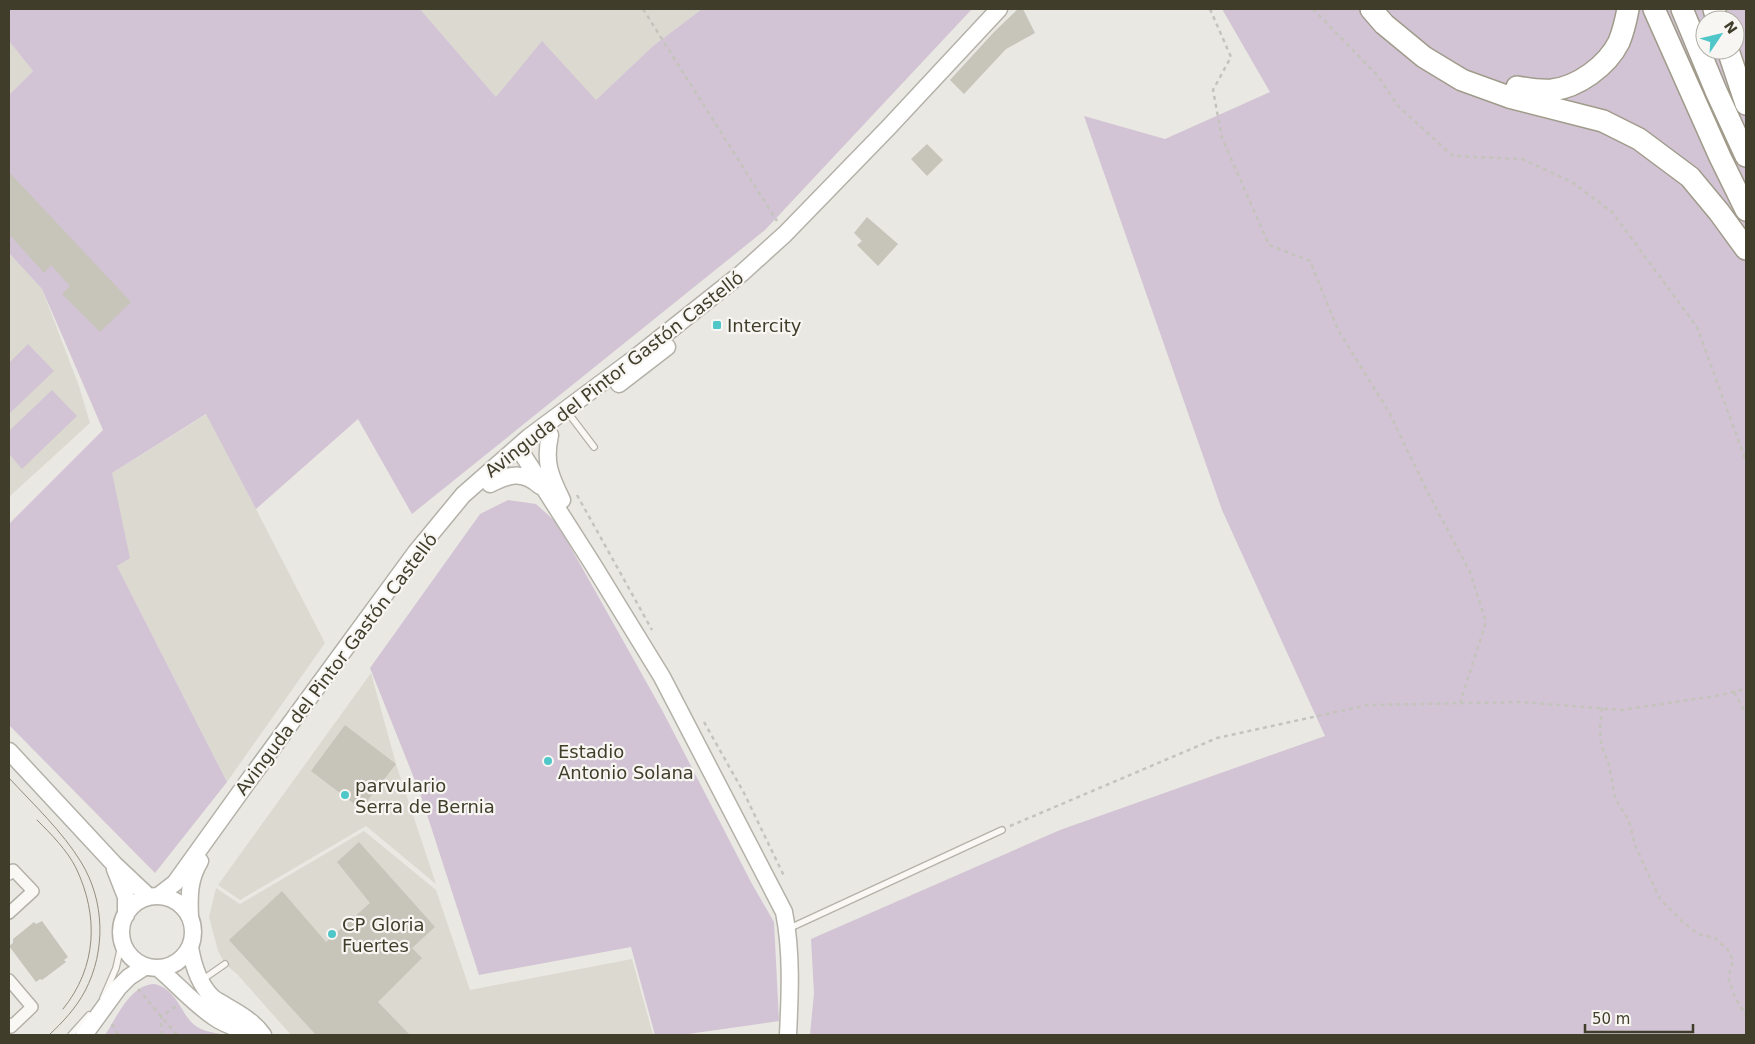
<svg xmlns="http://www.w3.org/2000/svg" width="1755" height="1044" viewBox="0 0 1755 1044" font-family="'DejaVu Sans',sans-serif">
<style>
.built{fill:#dcd9d1}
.green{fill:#d2c4d4;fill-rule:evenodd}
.building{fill:#c7c4ba}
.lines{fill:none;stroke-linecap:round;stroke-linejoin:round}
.lane-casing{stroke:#b4b1a8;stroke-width:8}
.street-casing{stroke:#b4b1a8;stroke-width:14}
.secondary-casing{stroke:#b4b1a8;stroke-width:19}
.highway-casing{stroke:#a09b8b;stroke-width:24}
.path{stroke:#c5c4bc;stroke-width:2.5;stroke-dasharray:4 4;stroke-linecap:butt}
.lane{stroke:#f9f8f5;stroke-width:5.5}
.street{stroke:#f9f8f5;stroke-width:11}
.secondary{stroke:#fff;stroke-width:16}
.highway{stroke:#fff;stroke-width:21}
.tram{stroke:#938e7d;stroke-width:1}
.poi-dot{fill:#4fc7c8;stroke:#f7f6f2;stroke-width:2}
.labels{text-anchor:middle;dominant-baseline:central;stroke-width:4.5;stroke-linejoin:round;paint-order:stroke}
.poi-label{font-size:18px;fill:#413d2b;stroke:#f7f6f2;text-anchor:start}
.street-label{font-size:18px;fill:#413d2b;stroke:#f7f6f2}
</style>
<rect width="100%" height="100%" fill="#eae8e3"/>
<path class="built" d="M420 9H702L653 46 596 100 496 97Z
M9 41 33 71 9 95Z
M9 253 42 289 79 386 90 423 9 497Z
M207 414 325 643 227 782 117 566 112 473Z
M371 673 396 764 436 884 366 826 240 900 218 885Z
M364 831 436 890 470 990 632 959 653 1035H291L237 974 225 964 218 951 209 917 216 888 240 904Z"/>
<path class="green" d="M9 9H420L496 97 542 41 596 100 653 46 702 9H972L765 230 412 514 358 419 256 509 206 414 112 473 130 558 117 566 227 782 155 873 9 725V524L103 430 42 289 9 253V95L33 71 9 41Z
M1222 9H1746V1035H810L814 993 811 939 1060 830 1325 736 1222 510 1084 116 1165 139 1270 92ZM1705 20H1735V50H1705Z
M28 344 54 371 9 414V363Z
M52 390 77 416 22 469 9 454V431Z
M508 500 536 504 557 523 662 710 752 884 774 922 779 1021 681 1035H655L631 947 479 975 420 793 370 668 480 514Z
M154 984C179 989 182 1020 199 1028 206 1032 217 1033 226 1035H105C117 1017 130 985 154 984Z"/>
<path class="building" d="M1018 9H1023L1035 33 1006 49 964 94 950 80 994 32Z
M927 144 943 160 927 176 911 159Z
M9 172 131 302 100 332 62 294 70 286 51 265 44 273 9 234Z
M867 217 898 244 878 266 857 245 862 241 854 233Z
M345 725 396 764 361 809 311 771Z
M359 842 435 927 412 948 422 958 378 1002 410 1035H316L229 940 282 891 326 942 370 903 337 862Z
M42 921 68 957 64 960 66 962 42 980 40 979 36 982 9 946 13 943V939L34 922 36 924Z"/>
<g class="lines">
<defs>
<path id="lane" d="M572 418 594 447
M790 928 1002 830
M202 980 225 964
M103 998 116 968 122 941
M71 1035 89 1015"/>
<path id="street" d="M9 874 13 870 33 891 9 913
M9 980 32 1007 11 1027 9 1024"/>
<path id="secondary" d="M619 384 667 347
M550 435C544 462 550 476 562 500
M523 455 592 563 662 677 784 912C792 952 790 994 788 1035
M490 484C508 475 522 470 540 486
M9 751 114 864 149 897
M115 869 126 897V915
M158 896 175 883 249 780 416 552 463 495 529 437 635 358 742 273 785 234 888 128 999 9
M121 932a36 36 0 1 1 72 0a36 36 0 1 1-72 0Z
M190 917C189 896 189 879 200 861
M190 947C193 965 199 984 212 997 216 1001 222 1003 226 1006 240 1014 254 1022 263 1035
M158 968C177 984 193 1003 214 1017 226 1026 240 1028 253 1035
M84 1035 119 987 129 977 146 966"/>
<path id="highway" d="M1371 9 1384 24 1424 57 1462 80 1509 97 1603 121 1639 139 1690 177 1719 212 1746 249
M1654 9 1720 157 1746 210
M1682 9 1716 91 1746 156
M1714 9 1717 20
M1728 50 1746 104
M1517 87C1528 89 1540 91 1552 90 1578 87 1607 66 1619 42 1623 32 1626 20 1628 9"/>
</defs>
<use href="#lane" class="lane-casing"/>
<use href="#street" class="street-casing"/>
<use href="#secondary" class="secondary-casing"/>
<use href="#highway" class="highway-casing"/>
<path class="path" d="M643 9 777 221
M1210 9 1231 57 1213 90 1222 138 1269 245 1310 261 1338 330 1389 412 1426 489 1470 572 1486 622 1460 703
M1313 9 1377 75 1399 107 1453 156 1522 159 1572 182 1612 212 1697 327 1746 461
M577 495 652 630
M1734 692 1746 714
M1602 708 1600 726 1601 744 1609 765 1615 798 1629 821 1635 845 1648 874 1660 899 1683 922 1698 934 1715 938 1730 952 1733 962 1728 977 1735 997 1746 1016
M704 722 744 793 784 876
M1010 826 1217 738 1368 705 1522 702 1621 710 1716 696 1746 689
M138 989 177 1035
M112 1024 118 1035
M162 1035 161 1017 176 1006"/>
<use href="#lane" class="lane"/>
<use href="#street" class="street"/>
<use href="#secondary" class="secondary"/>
<use href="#highway" class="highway"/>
<path class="tram" d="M9 778C34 805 62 831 81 862 105 901 106 951 85 991 76 1008 63 1022 49 1035
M37 820C51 834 67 850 76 868 99 916 97 967 63 1009"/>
</g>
<g class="poi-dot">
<rect x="712" y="320" width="10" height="10" rx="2.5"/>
<circle cx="548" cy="761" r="5"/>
<circle cx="345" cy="795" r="5"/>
<circle cx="332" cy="934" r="5"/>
</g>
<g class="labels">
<g class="poi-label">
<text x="727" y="325">Intercity</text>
<text x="558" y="751">Estadio<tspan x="558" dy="21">Antonio Solana</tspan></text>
<text x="355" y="785">parvulario<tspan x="355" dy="21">Serra de Bernia</tspan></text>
<text x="342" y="924">CP Gloria<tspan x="342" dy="21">Fuertes</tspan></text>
</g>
<g class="street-label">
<text transform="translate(614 374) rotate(-38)">Avinguda del Pintor Gastón Castelló</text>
<text transform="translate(336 664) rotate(-53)">Avinguda del Pintor Gastón Castelló</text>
</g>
</g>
<rect width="1755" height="1044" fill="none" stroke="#413d2b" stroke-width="20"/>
<g transform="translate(1720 35) rotate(55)"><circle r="24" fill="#f7f6f2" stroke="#aeaca2"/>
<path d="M0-4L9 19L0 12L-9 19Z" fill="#4fc7c8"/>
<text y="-8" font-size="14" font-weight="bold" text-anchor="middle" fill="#413d2b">N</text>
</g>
<path d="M1585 1024v8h108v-8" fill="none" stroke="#413d2b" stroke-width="2.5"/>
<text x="1592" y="1024" font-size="15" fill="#413d2b" stroke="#f7f6f2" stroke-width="4" paint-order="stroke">50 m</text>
</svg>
